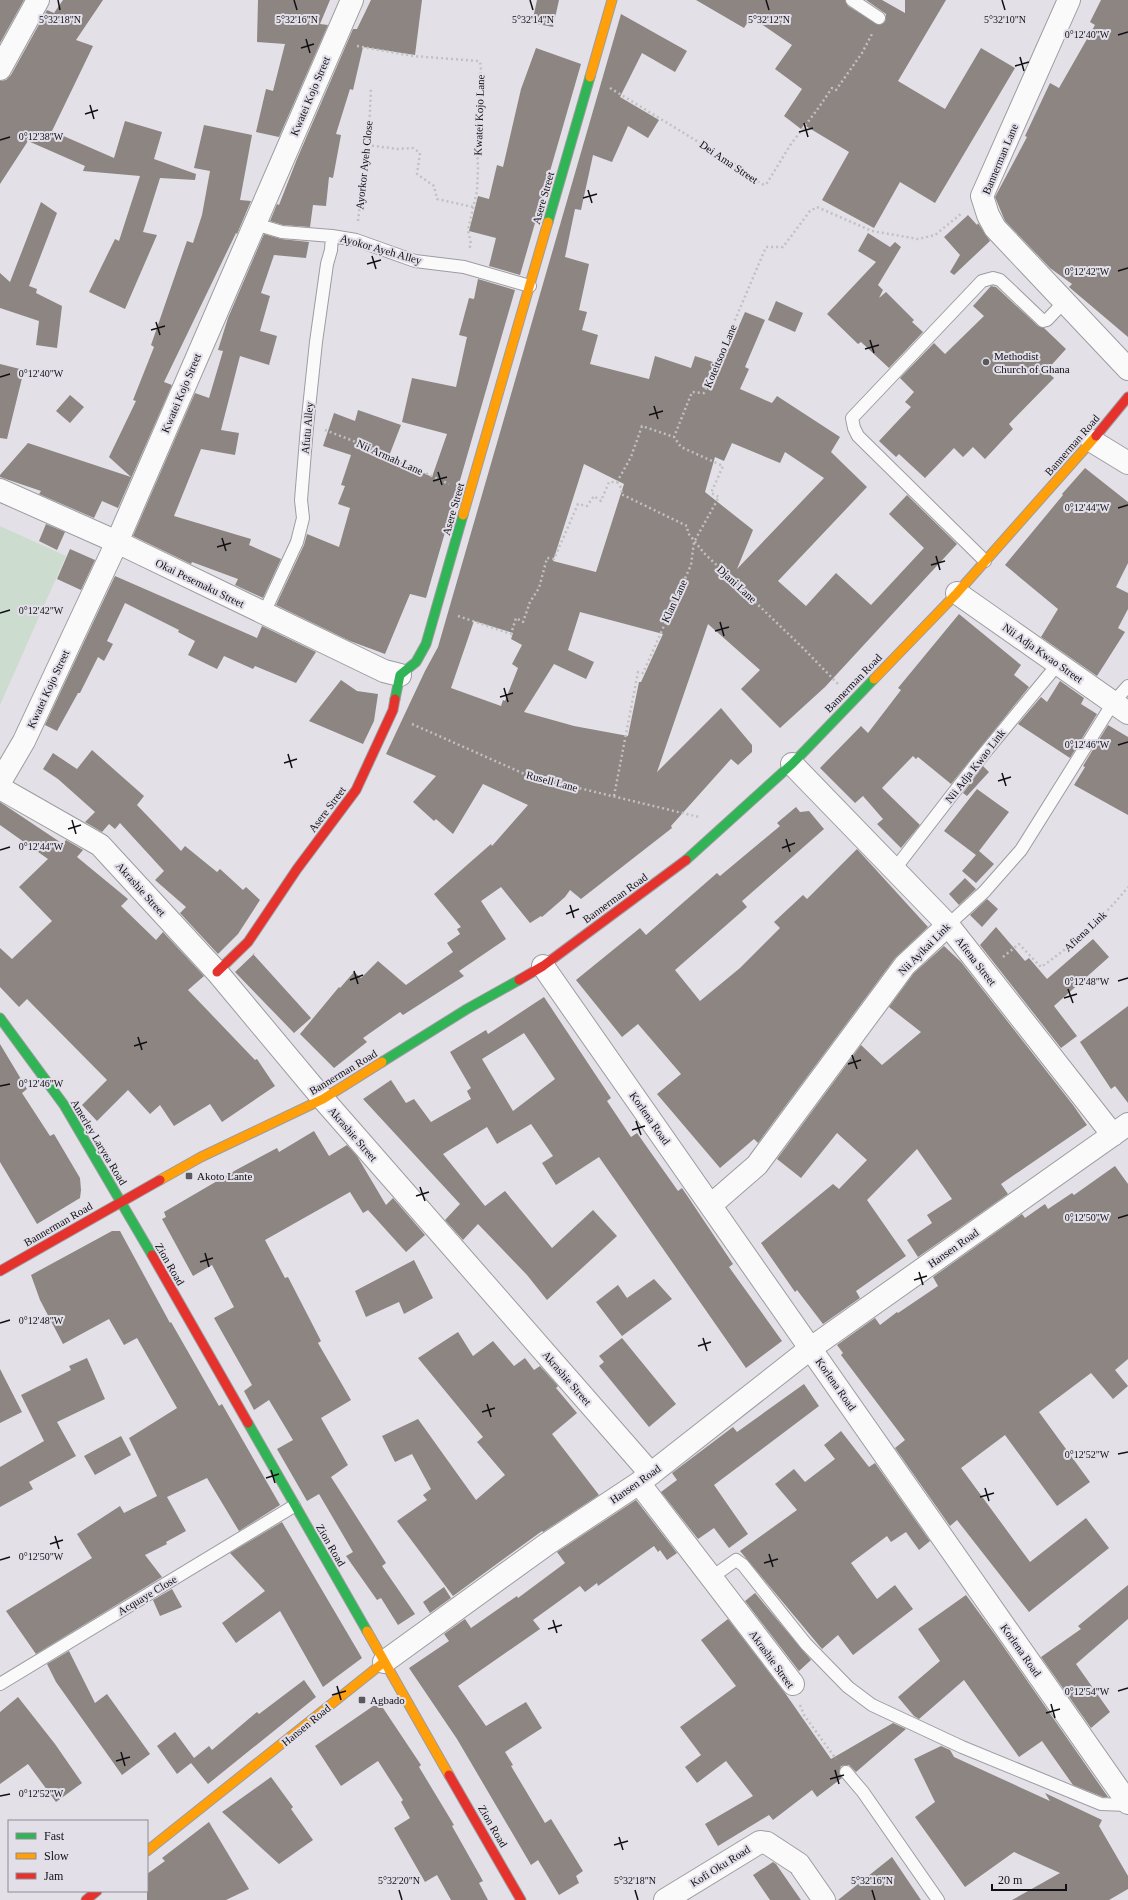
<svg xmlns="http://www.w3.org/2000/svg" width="1128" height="1900" viewBox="0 0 1128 1900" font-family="Georgia,serif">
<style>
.green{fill:#ccddcf}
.building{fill:#8c8581;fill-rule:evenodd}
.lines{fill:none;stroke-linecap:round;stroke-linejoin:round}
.lane-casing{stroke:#9d9ca0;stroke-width:14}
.street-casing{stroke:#9d9ca0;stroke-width:24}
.fast-casing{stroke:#9d9ca0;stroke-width:11}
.slow-casing{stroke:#9d9ca0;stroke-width:11}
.jam-casing{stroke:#9d9ca0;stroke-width:11}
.path{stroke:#c1c0c2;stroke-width:2.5;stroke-dasharray:2 3;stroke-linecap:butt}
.lane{stroke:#fbfafb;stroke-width:12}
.street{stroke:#fbfafb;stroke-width:22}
.fast{stroke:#30b455;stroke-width:9}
.slow{stroke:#ff9f0a;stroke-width:9}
.jam{stroke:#e5322d;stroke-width:9}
.ticks{fill:none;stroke:#111014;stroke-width:1.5}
.poi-dot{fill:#5a595e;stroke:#e2dfe9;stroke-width:1.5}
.labels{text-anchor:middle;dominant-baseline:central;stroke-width:4;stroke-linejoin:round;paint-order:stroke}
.street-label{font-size:11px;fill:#111014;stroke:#e2dfe9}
.poi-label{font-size:11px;fill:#111014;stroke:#e2dfe9;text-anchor:start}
.ticks-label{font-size:10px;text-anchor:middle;fill:#111014;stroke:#e2dfe9;stroke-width:4;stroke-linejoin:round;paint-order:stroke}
</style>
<rect width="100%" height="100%" fill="#e3e1e7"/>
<path class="green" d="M0 526 66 556 0 705Z"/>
<path class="building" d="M0 0H24L0 43Z
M63 0H103L76 40 93 46 52 131 114 158 125 121 162 132 154 159 196 174 195 180 160 178 143 232 157 235 125 309 89 292 115 239 119 241 140 176 83 171 85 166 28 141 0 184V81L6 80 11 75 47 10 54 13Z
M258 0H330L320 24 328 25 279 137 256 132 266 89 273 91 285 44 257 42Z
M371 0H422L415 55 363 47 353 90 350 89 336 134 341 135 333 178 329 177 326 206 313 205 310 227 283 225 270 221 277 204 279 205 297 159 353 29H357Z
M537 0H559L553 27 532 23Z
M696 0H845L848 6 879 25 885 22 886 14 866 0H882L905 13V0H946L898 81 945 109 981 48 1015 68 935 203 900 182 874 228 822 200 849 152 804 125 801 129 784 116 802 89 775 69 792 45 751 17 744 28Z
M1101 0H1128V337L1069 287 1072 284 1050 268 1005 221 995 197 1027 137 1025 136 1050 83 1059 88 1095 25 1090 22Z
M621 14 687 51 675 72 642 53 620 97 659 120 648 138 628 126 612 162 593 155 581 210 575 209 565 257 589 264 579 310 587 312 582 330 598 335 590 364 649 379 655 356 691 368 695 356 722 365 745 312 765 320 745 367 749 369 740 389 772 403 777 396 840 437 831 452 867 487 778 581 806 606 836 573 871 605 924 548 889 514 907 495 957 544 825 687 780 728 741 689 760 670 708 624 657 772 721 708 752 745V752L738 765 731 759 671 826 672 828 581 899 570 890 565 897 542 917 541 916 530 923 501 887 481 901 506 939 459 971 464 976 403 1015 400 1012 363 1038 367 1042 334 1068 300 1034 339 987 340 988 354 972 361 978 378 961 406 985 453 952 447 943 460 934 457 929 461 927 434 894 491 844 492 846 528 805 483 784 453 834 436 819 434 821 413 802 436 776 386 754 425 671 438 647ZM732 443 780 463 785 452 824 478 737 569 753 530 705 492 715 457 724 461ZM584 464 624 484 596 572 553 561ZM580 612 663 634 641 682H639L628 736 574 726 524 712 554 664 586 679 594 662 568 650ZM474 621 513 633 511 639 522 645 512 664 518 668 505 701 503 700 501 706 451 688Z
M536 48 581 64 520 275 489 266 496 238 469 231 478 196 489 199 497 165 503 167 521 89Z
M204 125 252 135 240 200 251 201 237 234 236 233 164 382 172 385 118 508 102 501 94 518 39 494 41 491 0 477V475L28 443 131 477 109 457 136 401 133 400 154 347 151 345 187 241 193 243 202 215 210 171 194 168Z
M41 202 57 213 29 286 37 289 36 293 62 306 57 348 36 345 39 321 0 308V273L10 282Z
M968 215 977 225 978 223 990 241 954 275 950 272 960 255 944 237Z
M868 233 890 247 895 242 901 247 878 285 883 290 879 298 886 292 914 320 912 322 923 332 889 368 861 342 858 344 827 314 876 262 858 251Z
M264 234 281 239 309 242 306 258 274 255 261 293 270 296 260 331 277 336 269 365 240 356 221 430 239 433 235 455 201 449 174 516 251 539 249 545 281 559 263 598 235 585 238 579 192 562 191 564 133 536 195 393 209 398 223 351 218 350 228 318Z
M478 279 515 290 426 598 410 594 385 654 350 641 276 605 304 545 307 534 339 547 350 508 338 504 345 486 341 485 351 455 323 446 334 413 355 421 358 410 401 425 389 456 432 477 447 434 402 422 412 378 456 387 467 337 459 335 469 298 474 299Z
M991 286 996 287 1038 326 1044 328 1066 349 1046 371 1054 378 1009 424 1013 429 985 459 973 447 963 457 954 448 925 478 899 454 896 457 879 441 911 407 905 402 914 392 900 378 934 343 945 354 984 316 973 306Z
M776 301 803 313 795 332 768 320Z
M0 364 24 370 7 439 0 438Z
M70 395 84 407 70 423 56 411Z
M1085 468 1128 502V563L1116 587 1128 593V609L1118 628 1125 632 1097 676 1041 637 1058 609 1005 565 1063 495 1062 494Z
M46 524 65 532 57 550 39 541Z
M70 549 95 560 81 590 57 579Z
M115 576 257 638 262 626 316 652 296 683 255 666 253 669 224 656 217 669 188 655 195 641 178 632 179 630 125 603 107 641 113 644 104 661 98 657 80 693H78L57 731 45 725Z
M959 614 1021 665 1014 675 1029 687 951 784 918 757 916 759 913 756 882 788 920 825 901 848 877 824 883 819 863 796 855 803 820 768 861 726 868 733 901 690 898 688Z
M341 680 357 691 378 694 374 721 363 744 309 721Z
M1060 681 1084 698 1081 704 1097 714 1070 758 1018 724 1041 697 1047 702Z
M1108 725 1128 737V815L1074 785 1085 767 1083 766Z
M92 750 144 796 137 805 181 851 185 846 217 872 220 869 243 890 246 887 260 900 238 934 218 954 180 913 186 907 155 880 164 871 120 823 115 829 109 824 102 832 85 822 95 812 58 779 43 769 53 753 77 769Z
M983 766 989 772 967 796 963 793Z
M977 789 1009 812 979 851 994 864 976 883 962 871 976 855 944 831Z
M0 802 63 844 66 840 83 850 77 857 128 899 121 906 156 940 163 932 204 976 188 990 255 1060 257 1059 275 1086 222 1122 210 1104 174 1126 160 1105 150 1114 128 1090 97 1121 82 1105 107 1080 27 999 19 1007 0 987V948L12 959 52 921 19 887 48 859 0 825Z
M796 807 800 812 809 811 824 829 742 901 747 907 675 970 700 1001 740 968 780 928 774 922 803 895 807 899 857 849 928 927 895 958 758 1143 754 1139 720 1168 657 1094 681 1074 638 1024 622 1037 576 980 640 928 646 935 717 873 720 876 780 826 777 823Z
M965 878 976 889 959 905 949 894Z
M987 899 998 909 982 927 970 915Z
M996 927 1025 961 1029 958 1047 979 1093 939 1109 957 1054 1006 1077 1036 1061 1048 980 945Z
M944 946 961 962 1073 1105 1087 1125 1001 1184 1008 1194 918 1257 907 1240 932 1223 927 1215 952 1199 917 1149 867 1200 906 1256 856 1291 860 1298 823 1324 797 1290 795 1292 761 1243 833 1184 839 1189 867 1160 837 1133 801 1178 777 1159 861 1045 882 1065 921 1032 889 1007 914 973Z
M255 953 253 954 311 1018 294 1033 235 972Z
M544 997 611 1098 607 1101 631 1137 637 1133 678 1191 682 1188 733 1264 729 1267 782 1341 746 1368 599 1157 556 1185 542 1163 553 1156 531 1124 497 1144 487 1127 443 1154 485 1206 505 1191 552 1248 593 1210 617 1236 547 1300 527 1275 478 1224 463 1240 445 1220 460 1204 363 1099 391 1080 406 1103 414 1099 431 1122 471 1099 467 1091 471 1088 450 1052 486 1030 488 1034ZM524 1033 555 1079 513 1111 482 1059Z
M1128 1006V1103L1115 1086 1111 1089 1080 1042Z
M0 1044 27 1089 22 1093 50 1136 54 1134 80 1178 81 1190 80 1198 37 1224 0 1162Z
M314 1131 329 1156 347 1145 357 1156 386 1205 393 1198 425 1235 406 1252 368 1210 363 1213 350 1192 265 1240 285 1278 288 1277 321 1341 318 1343 351 1400 321 1418 348 1465 331 1477 386 1563 382 1566 415 1614 398 1625 381 1598 377 1600 346 1556 353 1552 319 1494 307 1501 277 1449 293 1440 269 1400 254 1410 244 1391 252 1385 214 1318 234 1307 212 1265 193 1276 162 1219 166 1217 164 1212 236 1170 277 1148 279 1152Z
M1115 1166 1128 1184V1359L1115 1370 1128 1386 1113 1399 1091 1373 1039 1412 1090 1482 1057 1506 1005 1435 961 1468 1030 1562 1086 1518 1109 1548 1029 1612 957 1520 950 1526 895 1448 905 1440 841 1355 843 1353 837 1345 875 1318 880 1325 897 1312 898 1313 938 1286 933 1277 1022 1214 1025 1218 1045 1204 1048 1209 1072 1193 1074 1195Z
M112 1231H120L170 1323 171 1322 219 1406 222 1404 280 1505 239 1531 207 1478 167 1497 186 1531 166 1542 167 1544 145 1555 162 1577 36 1654 6 1611 92 1558 77 1534 120 1506 124 1513 157 1496 129 1438 177 1408 137 1338 124 1345 109 1319 63 1344 40 1300 31 1275Z
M414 1260 433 1298 404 1314 399 1302 366 1317 355 1291Z
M654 1279 672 1299 622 1336 596 1302 618 1285 627 1298Z
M458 1332 473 1356 493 1341 514 1366 525 1358 534 1370 540 1366 558 1386 556 1388 577 1413 552 1434 599 1495 543 1532 542 1531 453 1596 397 1521 427 1500 423 1495 431 1489 412 1454 395 1462 382 1436 418 1419 476 1500 505 1475 477 1442 483 1437 418 1358Z
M622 1338 676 1404 649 1427 599 1366 604 1362 599 1356Z
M87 1358 105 1399 57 1422 76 1456 29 1482 33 1489 0 1507V1467L44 1441 21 1395 71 1370 69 1366Z
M0 1369 22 1412 0 1423Z
M804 1384 819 1406 714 1485 748 1534 729 1548 714 1528 698 1539 661 1492 677 1480 672 1473 733 1427 737 1432Z
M841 1431 869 1467 875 1463 930 1541 919 1550 906 1532 891 1542 887 1536 851 1563 877 1599 895 1585 913 1609 853 1655 838 1635 822 1649 740 1551 797 1510 775 1484 794 1469 805 1482 835 1459 824 1445Z
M121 1436 131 1455 95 1475 84 1456Z
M636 1500 677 1553 667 1560 660 1550 658 1552 654 1546 598 1586 597 1583 585 1592 580 1586 533 1620 540 1629 458 1686 486 1726 526 1702 542 1728 505 1752 513 1765 511 1766 545 1823 551 1819 583 1871 576 1876 579 1883 559 1895 538 1860 531 1865 457 1739 409 1668 449 1641 444 1634 465 1619 471 1628 517 1596 518 1598 565 1563 557 1552Z
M282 1522 362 1658 323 1687 280 1611 236 1643 222 1623 265 1591 230 1553Z
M1128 1585V1619L1076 1664 1110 1712 1091 1728 1041 1657 1081 1629 1078 1626Z
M444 1587 451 1598 430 1613 423 1602Z
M172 1589 182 1607 160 1616 153 1600Z
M755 1593 811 1660 799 1671 745 1601Z
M966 1595 996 1636 1108 1797H1103L1073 1785 1042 1741 1019 1757 964 1680 919 1719 914 1716 898 1697 940 1661 918 1629Z
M728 1619 785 1693 831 1759 893 1723 906 1729 856 1772 849 1765 841 1766 839 1773 842 1778 817 1797 812 1790 773 1820 769 1815 718 1846 705 1824 753 1796 726 1761 697 1783 685 1767 701 1755 680 1727 736 1686 701 1640Z
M69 1651 95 1703 107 1694 150 1754 122 1775 56 1682 47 1664Z
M304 1680 316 1697 208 1784 191 1763 177 1774 157 1746 175 1732 194 1758 209 1746 212 1750 257 1712 259 1714Z
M18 1697 55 1744 82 1783 56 1802 28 1764 0 1784V1712Z
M379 1702 421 1765 419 1767 454 1825 452 1826 483 1881 479 1883 488 1900H451L437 1875 425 1882 394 1828 410 1818 401 1802 403 1800 378 1761 341 1786 315 1746Z
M941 1746 950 1750 954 1757 1050 1801 1045 1793 1102 1820 1099 1826 1128 1876V1889L1109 1900H1012L1060 1873 1014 1852 965 1887 915 1817 935 1802 914 1759Z
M271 1777 293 1807 291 1809 313 1840 279 1864 222 1812Z
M209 1822 249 1889 226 1900H147V1874L165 1861 162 1858Z
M892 1857 921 1900H838Z
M773 1862 776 1864 801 1900H770L753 1875Z"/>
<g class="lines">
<defs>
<path id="lane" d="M852 0 879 18
M255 224 282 232 332 236 356 240 415 261 464 267 530 286
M985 561 858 436 854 428 852 418 982 281 993 278 1000 280 1043 321 1047 320 1064 302
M264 613 297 542 303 518 301 500 307 427 316 342 327 264 331 250 332 236
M894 870 982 756 1058 664
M948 925 984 892 1021 850 1113 703 1128 686
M712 1577 736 1560 743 1565 806 1644 848 1687 872 1705 962 1747 1101 1804 1128 1805
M0 1684 294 1506
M846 1772 863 1792 938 1900"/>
<path id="street" d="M1069 0 982 196 988 215 995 228 1128 369
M0 69 38 0
M1092 441 1128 463
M0 490 117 542 384 671 400 675
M957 593 1128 713
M792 764 948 925 1113 1135
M0 782 24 741 117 542 352 0
M0 788 100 845 217 972 323 1099 651 1474
M543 966 1128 1803
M711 1205 757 1165 905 965 948 925
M639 1483 793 1684
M384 1662 547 1544 639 1483 811 1348 1128 1124
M665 1900 760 1842 767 1843 799 1864 824 1900"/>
<path id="fast" d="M548 222 590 77
M395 699 400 675 416 662 426 644 463 515
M686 860 792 764 874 679
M0 1018 64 1105 152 1255
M382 1062 467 1009 519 980
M248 1423 367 1631"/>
<path id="slow" d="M590 77 612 0
M463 515 548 222
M874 679 957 593 1096 436
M160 1180 201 1157 323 1099 382 1062
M367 1631 449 1775
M147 1851 384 1662"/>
<path id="jam" d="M1096 436 1128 397
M217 972 248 942 297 869 356 790 393 710 395 699
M519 980 543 966 686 860
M152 1255 248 1423
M0 1271 160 1180
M449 1775 521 1900
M86 1900 97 1891"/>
</defs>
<use href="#lane" class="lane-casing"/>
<use href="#street" class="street-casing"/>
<use href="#fast" class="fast-casing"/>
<use href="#slow" class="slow-casing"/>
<use href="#jam" class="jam-casing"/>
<path class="path" d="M357 46 413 56 479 61 481 65 477 143 478 169 477 191 468 230 471 244 469 249
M610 88 741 168 749 176 764 185 767 183 791 144 817 110 832 88 836 90 862 53 872 34
M367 145 398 149 413 148 420 153 417 174 434 186 437 199 473 207
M358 221 369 132 371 88
M325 430 374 449 449 484
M617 482 622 489 621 494 687 526 688 533 704 553 803 648 838 684
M458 616 511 634 516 618 523 622 530 602 539 588 547 558 554 559 578 504 587 506 594 496 601 501 609 482H617L631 457 642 426 674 437 692 392 704 393 766 247H783L810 211 817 207 872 231 918 239 935 235 962 213
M412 724 529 776 699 817
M614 796 638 672 643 673 691 565 694 542 719 497 711 493 723 466 681 447 674 437
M1003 957 1019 944 1041 967C1073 945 1103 918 1128 887
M800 1705 804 1715 836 1759"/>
<use href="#lane" class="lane"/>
<use href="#street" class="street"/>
<use href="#fast" class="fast"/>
<use href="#slow" class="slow"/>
<use href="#jam" class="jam"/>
</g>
<path class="ticks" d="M58 0 60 10M294 0 297 10M530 0 533 10M766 0 769 10M1002 0 1005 10M1118 35 1128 32M306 39 310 53M301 48 314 44M1020 57 1024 71M1015 66 1029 62M90 105 94 119M85 114 98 110M804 123 808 137M799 132 813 128M0 140 10 137M588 190 592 203M583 198 597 194M372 256 376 269M367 264 381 260M1118 271 1128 268M156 322 160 335M151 330 165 326M870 340 874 353M865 349 879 345M0 377 10 374M654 406 658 419M649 415 663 411M438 472 442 485M433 481 447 477M1118 508 1128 505M222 538 226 551M217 547 231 543M936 556 940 570M931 565 945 561M0 613 10 610M720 622 724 636M715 631 729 627M504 688 508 702M500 697 513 693M1118 745 1128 742M288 754 292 768M284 763 297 759M1002 773 1006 786M998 781 1011 777M72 820 76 834M68 829 81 825M786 839 790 852M782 848 795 843M0 850 10 847M570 905 574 918M566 914 579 909M354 971 358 984M350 980 363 975M1118 981 1128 978M1068 989 1073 1003M1064 998 1077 994M138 1037 142 1050M134 1046 147 1042M852 1055 857 1069M848 1064 861 1060M0 1086 10 1084M636 1121 641 1135M632 1130 645 1126M420 1187 425 1201M416 1196 429 1192M1118 1218 1128 1215M205 1253 209 1267M200 1262 213 1258M919 1272 923 1285M914 1280 927 1276M0 1323 10 1320M703 1338 707 1351M698 1346 711 1342M487 1404 491 1417M482 1412 495 1408M1118 1454 1128 1452M271 1470 275 1483M266 1478 279 1474M985 1488 989 1501M980 1497 994 1493M55 1536 59 1549M50 1544 63 1540M769 1554 773 1567M0 1560 10 1557M764 1563 778 1559M553 1620 557 1633M548 1629 562 1625M337 1686 341 1700M1118 1691 1128 1688M332 1695 346 1691M1051 1704 1055 1718M1046 1713 1060 1709M121 1752 125 1766M116 1761 130 1757M835 1770 839 1784M830 1779 844 1775M0 1796 10 1794M619 1837 623 1850M614 1845 628 1841M399 1890 402 1900M635 1890 638 1900M872 1890 875 1900"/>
<g class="poi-dot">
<circle cx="986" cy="362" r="4"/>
<rect x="185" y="1172" width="8" height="8" rx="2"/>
<rect x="358" y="1696" width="8" height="8" rx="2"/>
</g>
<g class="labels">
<g class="street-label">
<text transform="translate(310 96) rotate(-67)">Kwatei Kojo Street</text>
<text transform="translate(479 115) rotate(-88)">Kwatei Kojo Lane</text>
<text transform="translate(1000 159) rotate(-67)">Bannerman Lane</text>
<text transform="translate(729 162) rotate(34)">Dei Ama Street</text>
<text transform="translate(364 165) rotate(-84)">Ayorkor Ayeh Close</text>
<text transform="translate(543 198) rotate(-74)">Asere Street</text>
<text transform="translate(381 249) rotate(16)">Ayokor Ayeh Alley</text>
<text transform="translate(720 356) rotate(-67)">Koteitsoo Lane</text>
<text transform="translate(181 393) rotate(-67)">Kwatei Kojo Street</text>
<text transform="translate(307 428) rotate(-85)">Afutu Alley</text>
<text transform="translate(1072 445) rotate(-49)">Bannerman Road</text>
<text transform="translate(390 457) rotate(24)">Nii Armah Lane</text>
<text transform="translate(453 509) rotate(-74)">Asere Street</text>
<text transform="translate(200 583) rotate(26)">Okai Pesemaku Street</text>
<text transform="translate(737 584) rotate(43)">Djani Lane</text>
<text transform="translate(674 601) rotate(-65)">Klan Lane</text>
<text transform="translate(1043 653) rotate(35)">Nii Adja Kwao Street</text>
<text transform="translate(853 683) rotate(-46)">Bannerman Road</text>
<text transform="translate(48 689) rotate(-65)">Kwatei Kojo Street</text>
<text transform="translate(975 766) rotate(-52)">Nii Adja Kwao Link</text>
<text transform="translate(552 781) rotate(15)">Rusell Lane</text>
<text transform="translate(327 809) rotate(-53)">Asere Street</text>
<text transform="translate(141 889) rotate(48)">Akrashie Street</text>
<text transform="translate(615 898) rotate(-36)">Bannerman Road</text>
<text transform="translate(1085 931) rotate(-43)">Afiena Link</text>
<text transform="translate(924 949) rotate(-45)">Nii Ayikai Link</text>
<text transform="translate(976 961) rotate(52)">Afiena Street</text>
<text transform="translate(343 1072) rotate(-31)">Bannerman Road</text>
<text transform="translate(650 1118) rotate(55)">Korlena Road</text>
<text transform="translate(353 1134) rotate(49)">Akrashie Street</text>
<text transform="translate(99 1142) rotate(59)">Amerley Laryea Road</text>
<text transform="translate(58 1224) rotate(-30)">Bannerman Road</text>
<text transform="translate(953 1248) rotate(-35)">Hansen Road</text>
<text transform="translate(170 1264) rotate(60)">Zion Road</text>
<text transform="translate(567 1378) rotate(49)">Akrashie Street</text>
<text transform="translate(836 1384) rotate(55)">Korlena Road</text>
<text transform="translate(635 1484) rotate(-35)">Hansen Road</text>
<text transform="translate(331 1545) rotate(60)">Zion Road</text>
<text transform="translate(147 1595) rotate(-31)">Acquaye Close</text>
<text transform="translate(1021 1650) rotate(55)">Korlena Road</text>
<text transform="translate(772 1659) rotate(54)">Akrashie Street</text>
<text transform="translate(306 1725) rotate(-39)">Hansen Road</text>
<text transform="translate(493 1826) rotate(60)">Zion Road</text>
<text transform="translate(720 1866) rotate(-32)">Kofi Oku Road</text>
</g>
<g class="poi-label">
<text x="994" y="356">Methodist<tspan x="994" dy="13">Church of Ghana</tspan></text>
<text x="197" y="1176">Akoto Lante</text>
<text x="370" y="1700">Agbado</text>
</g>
</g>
<g class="ticks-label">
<text x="60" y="23">5°32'18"N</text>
<text x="297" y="23">5°32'16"N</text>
<text x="533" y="23">5°32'14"N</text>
<text x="769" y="23">5°32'12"N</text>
<text x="1005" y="23">5°32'10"N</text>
<text x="1087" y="38">0°12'40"W</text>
<text x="41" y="140">0°12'38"W</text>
<text x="1087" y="275">0°12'42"W</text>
<text x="41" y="377">0°12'40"W</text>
<text x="1087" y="511">0°12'44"W</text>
<text x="41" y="614">0°12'42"W</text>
<text x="1087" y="748">0°12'46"W</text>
<text x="41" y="850">0°12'44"W</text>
<text x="1087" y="985">0°12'48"W</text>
<text x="41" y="1087">0°12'46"W</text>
<text x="1087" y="1221">0°12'50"W</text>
<text x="41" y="1324">0°12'48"W</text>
<text x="1087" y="1458">0°12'52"W</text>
<text x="41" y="1560">0°12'50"W</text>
<text x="1087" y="1695">0°12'54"W</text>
<text x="41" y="1797">0°12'52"W</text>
<text x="399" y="1884">5°32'20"N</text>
<text x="635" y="1884">5°32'18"N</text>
<text x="872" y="1884">5°32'16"N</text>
</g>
<rect x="8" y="1820" width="140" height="72" fill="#e2dfe9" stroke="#8e8c94"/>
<rect x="16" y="1833" width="20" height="6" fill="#30b455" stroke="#8e8c94"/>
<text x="44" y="1840" font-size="12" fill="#111014">Fast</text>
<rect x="16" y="1853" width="20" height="6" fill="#ff9f0a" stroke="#8e8c94"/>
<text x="44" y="1860" font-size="12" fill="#111014">Slow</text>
<rect x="16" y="1873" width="20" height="6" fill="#e5322d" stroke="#8e8c94"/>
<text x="44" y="1880" font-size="12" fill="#111014">Jam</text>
<path d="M992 1884v6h74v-6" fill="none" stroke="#111014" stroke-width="2"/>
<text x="998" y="1884" font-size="12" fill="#111014" stroke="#e2dfe9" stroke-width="3" paint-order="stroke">20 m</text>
</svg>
